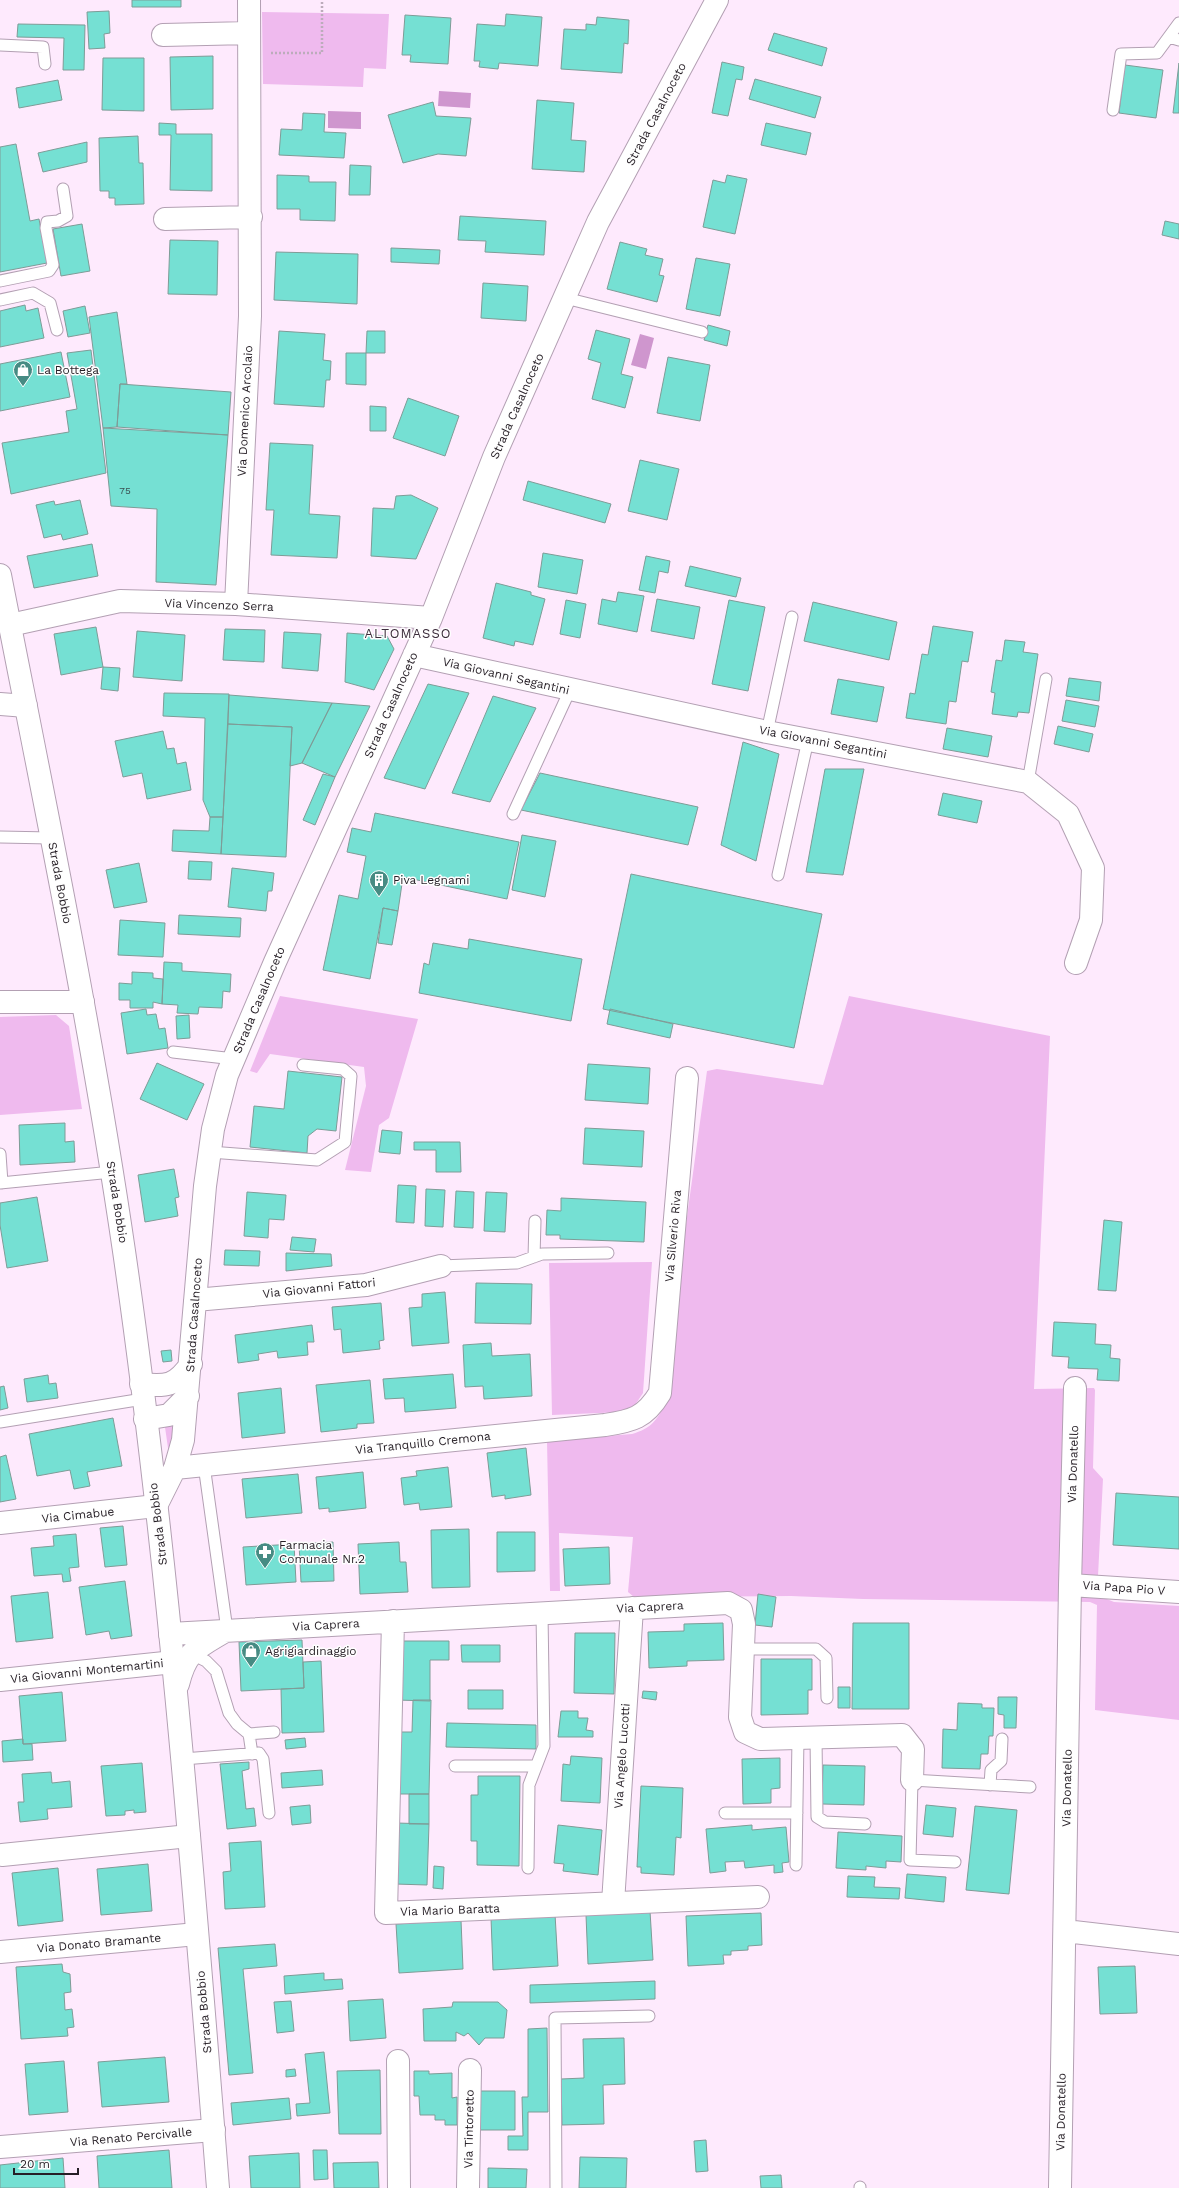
<svg xmlns="http://www.w3.org/2000/svg" width="1179" height="2188" viewBox="0 0 1179 2188" font-family="'Work Sans',sans-serif">
<style>
.green{fill:#efbaee}
.water{fill:#cf96ce}
.building{fill:#75e0d3;stroke:#7e9c97}
.lines{fill:none;stroke-linecap:round;stroke-linejoin:round}
.service-casing{stroke:#b3a0b3;stroke-width:13}
.minor-casing{stroke:#b3a0b3;stroke-width:24}
.secondary-casing{stroke:#b3a0b3;stroke-width:24}
.path{stroke:#bcacbb;stroke-width:2.5;stroke-dasharray:2 2;stroke-linecap:butt}
.service{stroke:#fff;stroke-width:11}
.minor{stroke:#fff;stroke-width:22}
.secondary{stroke:#fff;stroke-width:22}
.labels{text-anchor:middle;dominant-baseline:central;stroke-width:3;stroke-linejoin:round;paint-order:stroke}
.number-label{font-size:10px;fill:#3a4f51}
.street-label{font-size:12px;fill:#261f26;stroke:#fefefe}
.poi-label{font-size:12px;fill:#261f26;stroke:#fefefe;text-anchor:start}
.neighbourhood-label{font-size:13px;letter-spacing:1px;fill:#3d2d3c;stroke:#fefefe}
</style>
<rect width="100%" height="100%" fill="#feeafd"/>
<path class="green" d="M262 12 389 14 386 69 364 68 363 87 263 84Z
M280 996 418 1019 389 1118 379 1125 371 1172 345 1170 366 1086 364 1067 270 1054 257 1073 250 1071Z
M849 996 1050 1036 1034 1389 1094 1388 1095 1390 1093 1468 1103 1479 1097 1595 1114 1602 1179 1606V1720L1095 1710 1097 1605 1090 1602 863 1599 791 1596 634 1597 628 1592 633 1537 559 1533 560 1591H550L547 1441 632 1434C651 1428 654 1423 664 1407L683 1246 707 1071 717 1069 823 1085Z
M56 1015 69 1026 82 1109 0 1115V1017Z
M652 1262 643 1393 635 1405 622 1412 552 1415 549 1263Z
M180 1417 169 1455 165 1427Z"/>
<path class="water" d="M439 91 471 93 470 108 438 106Z
M328 111 361 112V129L328 128Z
M640 334 654 338 646 369 631 365Z"/>
<path class="building" d="M132 0H181V7H132Z
M109 11 110 33 104 34 105 48 89 49 87 12Z
M506 14 542 17 538 66 499 63 498 69 479 67 480 61H474L477 24 505 26Z
M405 15 451 18 448 64 410 62 411 55H402Z
M597 17 629 20 628 44 624 43 622 73 561 69 564 29 586 30V24L596 25Z
M18 24 85 25 84 70H63L64 38 17 37Z
M774 33 827 48 822 66 768 50Z
M213 56V109L171 110 170 57Z
M103 58H144V111L102 110Z
M722 62 744 67 742 80 736 79 728 116 712 113Z
M1179 63V113H1173Z
M1125 65 1163 70 1156 118 1119 113Z
M755 79 821 97 815 118 749 99Z
M58 80 62 100 19 108 16 88Z
M537 100 574 103 571 140 586 141 584 172 532 169Z
M433 102 436 116 471 118 466 156 438 154 403 163 388 115Z
M303 113 325 114 324 132 346 133 344 158 279 155 281 129 302 130Z
M159 123 176 124V134H212V191L170 190 171 135H159Z
M766 123 811 133 806 155 761 145Z
M138 136 139 163H143L144 204 115 205V198H109V191H100L99 138Z
M87 142V162L43 172 38 153Z
M16 144 30 221 39 219 47 263 0 272V147Z
M350 165 371 166 370 195H349Z
M277 175 309 176V182H336L335 221 300 220V209H277Z
M727 175 747 179 735 234 703 227 713 180 725 183Z
M460 216 546 221 544 255 485 252 486 241 458 240Z
M1165 221 1179 224V239L1162 235Z
M82 224 90 271 61 276 53 229Z
M170 240 218 241 217 295 168 294Z
M620 242 647 249 645 255 663 259 659 275 664 276 657 302 607 289Z
M391 248 440 250 439 264 391 262Z
M276 252 358 254 357 304 274 300Z
M696 258 730 264 720 316 686 309Z
M483 283 528 286 526 321 481 318Z
M25 305 26 311 38 308 44 338 0 347V311Z
M85 306 90 333 68 337 63 311Z
M117 312 127 384H120L117 427 103 428 89 317Z
M708 325 730 331 727 346 704 340Z
M596 330 630 339 621 374 633 377 625 408 592 399 601 363 588 359Z
M279 331 325 334 323 360 331 361 330 380H326L324 407 274 404Z
M367 331H385V353H366Z
M91 350 106 473 11 494 2 443 69 432 66 411 77 409 67 353Z
M61 352 70 397 0 411V364Z
M346 353H366V385L346 384Z
M668 357 710 365 700 421 657 413Z
M120 384 231 392 228 435 117 427Z
M408 398 459 416 445 456 393 438Z
M370 406 386 407V431H370Z
M103 428 228 435 216 585 156 582 157 509 111 506Z
M270 443 313 445 309 514 340 516 337 558 271 555 274 510H266Z
M640 460 679 469 667 520 628 511Z
M528 481 611 504 605 523 523 500Z
M411 495 438 508 416 559 371 556 373 508 394 509 396 496Z
M80 500 88 534 63 540 61 534 44 538 36 505 54 501 55 505Z
M92 544 98 576 34 588 27 556Z
M543 553 583 560 577 594 538 587Z
M646 556 670 561 668 573 659 571 655 593 639 590Z
M690 566 741 578 736 597 685 586Z
M496 583 531 592V595L545 599 533 645 515 641 514 646 483 638Z
M618 592 644 596 637 632 598 624 602 599 616 602Z
M657 599 700 607 694 639 651 631Z
M566 600 586 604 580 638 560 634Z
M729 600 765 607 748 691 712 684Z
M813 602 897 622 889 660 804 641Z
M933 626 973 632 968 662 962 661 956 702 949 701 946 724 906 718 910 693 915 694 922 654 928 655Z
M96 627 103 667 61 675 54 634Z
M225 629 265 630 264 662 223 660Z
M137 631 185 635 182 681 133 677Z
M284 632 321 634 318 671 282 668Z
M347 633 387 636 394 649 374 690 345 682Z
M1005 640 1025 642 1023 652 1038 654 1029 713 1018 712 1017 717 992 714 995 693 991 692 996 660 1002 661Z
M103 667 120 668 118 691 101 689Z
M1069 678 1101 682 1099 701 1066 696Z
M838 679 884 687 877 722 831 714Z
M428 684 469 693 425 789 384 778Z
M164 693 229 694 223 817H210L203 800 205 718 163 716Z
M229 695 332 703 302 763 290 766 292 727 228 724Z
M493 696 536 708 490 802 452 793Z
M1066 700 1099 706 1095 727 1062 721Z
M332 703 370 706 335 777 302 763Z
M228 724 292 727 286 857 221 854Z
M1058 726 1093 734 1089 752 1054 744Z
M947 728 992 736 988 757 943 749Z
M163 731 167 749 174 748 177 764 186 762 191 790 147 799 142 773 123 777 115 741Z
M743 742 779 754 756 861 721 845Z
M825 769H864L843 875 806 872Z
M540 773 698 807 688 845 521 810Z
M323 774 335 777 315 825 303 820Z
M943 793 982 801 977 823 938 815Z
M375 813 519 842 507 899 403 877 398 911 383 908 370 979 323 970 339 895 358 899 366 856 347 852 352 828 371 832Z
M210 817H223L221 854 172 851 173 830 209 831Z
M522 835 556 841 545 897 512 890Z
M189 861 212 862 211 880 188 879Z
M139 863 147 902 114 908 106 870Z
M232 868 274 873 272 891H268L266 911 228 907Z
M631 874 822 914 794 1048 603 1009Z
M383 908 398 911 392 945 378 943Z
M179 915 241 918 240 937 178 934Z
M120 920 165 923 163 957 118 955Z
M469 939 582 959 571 1021 419 993 424 963 429 965 433 943 468 949Z
M164 962 182 963V971L231 974 230 992 223 991 222 1008 199 1007 198 1014 177 1013 178 1005 162 1004Z
M132 972 153 973V978L163 979 162 1004 153 1002V1008H130V1000H119V983L132 984Z
M146 1009 147 1015 156 1014 159 1029 165 1028 168 1048 127 1054 121 1013Z
M610 1009 673 1024 670 1038 607 1024Z
M189 1015 190 1038 177 1039 176 1016Z
M157 1063 204 1084 187 1120 140 1099Z
M588 1064 650 1068 648 1104 585 1100Z
M288 1071 342 1077 336 1131 317 1129 308 1136 307 1153 250 1147 254 1106 284 1109Z
M65 1123V1142L74 1141 75 1162 20 1165 19 1125Z
M585 1128 644 1131 642 1167 583 1164Z
M382 1130 402 1132 400 1154 379 1152Z
M414 1142H460L461 1172H436V1150H414Z
M174 1169 179 1197 175 1198 178 1216 145 1222 138 1175Z
M398 1185 416 1186 414 1223 396 1222Z
M426 1189 445 1190 443 1227 425 1226Z
M456 1191 474 1192 473 1228 454 1227Z
M247 1192 286 1195 284 1220 269 1219 268 1238 244 1236Z
M486 1192 507 1193 505 1232 484 1231Z
M37 1197 48 1261 7 1268 0 1225V1203Z
M561 1198 646 1202 644 1242 560 1239V1235H546L547 1210 561 1211Z
M1104 1220 1122 1222 1116 1291 1098 1290Z
M292 1237 316 1239 314 1252 290 1250Z
M225 1250 260 1251 259 1266 224 1265Z
M286 1253 331 1254 332 1266 286 1271Z
M476 1283 532 1284 531 1324 475 1323Z
M445 1292 449 1343 412 1346 409 1308 422 1307V1294Z
M381 1303 384 1340 379 1341 380 1349 343 1353 341 1329 334 1330 332 1307Z
M1054 1322 1096 1324 1095 1344 1111 1345 1110 1358 1120 1359 1119 1381 1097 1380 1098 1369 1068 1368 1069 1357 1052 1356Z
M312 1325 314 1342H307L308 1355 278 1358 277 1351 258 1354 259 1360 238 1363 235 1335Z
M491 1343 492 1356 530 1354 532 1396 484 1399 483 1386 465 1387 463 1345Z
M171 1350 172 1361 163 1362 161 1351Z
M453 1374 456 1408 405 1412 404 1398 385 1399 383 1379Z
M48 1375 49 1384 56 1383 58 1398 27 1402 24 1379Z
M370 1380 374 1423 357 1424V1428L321 1432 316 1385Z
M4 1386 8 1408 0 1410V1387Z
M281 1388 285 1433 242 1438 238 1393Z
M113 1418 122 1466 87 1472 90 1486 74 1489 70 1470 37 1476 29 1434Z
M526 1448 531 1495 505 1499V1495L492 1497 487 1453Z
M6 1455 16 1499 0 1502V1457Z
M448 1467 452 1507 420 1510 419 1503 404 1505 401 1478 417 1476 416 1471Z
M363 1472 366 1508 329 1512V1508L319 1509 316 1477Z
M298 1474 302 1513 246 1518 242 1479Z
M1116 1493 1179 1497V1549L1113 1545Z
M123 1526 127 1565 105 1567 100 1528Z
M469 1529 470 1587 432 1588 431 1530Z
M497 1532H535V1571L497 1572Z
M76 1534 79 1567 69 1568 71 1581 63 1582 62 1574 34 1576 31 1548 54 1546 53 1536Z
M333 1542 334 1581 301 1582 299 1544Z
M399 1542 400 1562H406L408 1592 360 1594 358 1544Z
M294 1544 296 1582 246 1585 243 1547Z
M609 1547 610 1584 565 1586 563 1549Z
M125 1581 132 1636 111 1639 109 1631 86 1635 79 1587Z
M48 1592 53 1638 16 1642 11 1596Z
M758 1594 776 1597 772 1627 755 1625Z
M723 1623 724 1660 687 1661V1666L649 1668 648 1632 684 1631V1624Z
M853 1623H909V1709H852Z
M575 1633H615L614 1694 574 1693Z
M302 1640 304 1688 241 1691 239 1642Z
M398 1641H449V1660H430V1701L397 1700Z
M461 1645H500V1662H462Z
M761 1659H812V1690H808V1714L761 1715Z
M321 1661 324 1732 282 1733 281 1689 304 1688 303 1662Z
M838 1687H850V1708H838Z
M468 1690H503V1709H468Z
M643 1691 657 1692 656 1700 642 1698Z
M62 1692 66 1741 23 1744 19 1696Z
M998 1697H1017L1016 1728H1004V1715L998 1714Z
M413 1700H431L429 1794H396L397 1732H412Z
M958 1703 982 1704V1708H994L993 1736H989L988 1754H981L980 1769 942 1768 943 1729 957 1730Z
M561 1711H578V1718H588L586 1730 593 1731V1737H558Z
M447 1723 536 1725V1749L446 1747Z
M305 1738 306 1747 286 1749 285 1740Z
M23 1739V1744H32L33 1760 3 1762 2 1741Z
M571 1756 602 1758 600 1803 561 1801 563 1764 570 1765Z
M780 1758V1788L771 1789V1803L743 1804 742 1759Z
M249 1762V1769L242 1771 246 1809 254 1808 256 1826 227 1829 220 1764Z
M142 1763 146 1812 134 1813V1810L125 1811V1815L106 1816 101 1766Z
M823 1765 865 1766 864 1805 822 1804Z
M322 1770 323 1785 282 1788 281 1773Z
M51 1772 52 1783 70 1781 72 1807 47 1809 48 1819 20 1822 18 1802H24L22 1774Z
M478 1776H520L519 1866 477 1865V1841H471V1795H478Z
M641 1786 683 1788 681 1838 676 1837 674 1875 641 1873V1867H637Z
M409 1794H429V1824H409Z
M310 1805 311 1823 292 1825 290 1807Z
M926 1805 956 1808 953 1837 923 1834Z
M975 1806 1017 1810 1009 1894 966 1890Z
M397 1823 429 1824 427 1885 395 1884Z
M558 1825 602 1830 598 1875 563 1871 564 1864 554 1863Z
M752 1825V1830L786 1827 789 1862 782 1863 783 1872 774 1873V1865L745 1868 744 1861 725 1862 726 1871 710 1873 706 1829Z
M838 1832 902 1836 901 1862 886 1861V1868L866 1866V1870L836 1868Z
M261 1841 265 1907 225 1909 223 1872 231 1871 229 1843Z
M148 1864 152 1911 101 1915 97 1869Z
M434 1866 444 1867 443 1889 433 1888Z
M58 1868 63 1921 18 1926 12 1873Z
M907 1874 946 1877 944 1902 905 1898Z
M848 1876 875 1877 874 1887 900 1888 899 1899 847 1897Z
M650 1911 653 1960 588 1964 586 1915Z
M761 1913 762 1945 748 1946V1950L731 1951V1955H723L724 1964 688 1966 686 1916Z
M555 1914 558 1966 493 1970 491 1918Z
M461 1920 463 1969 399 1973 396 1924Z
M275 1944 277 1966 243 1969 253 2073 229 2075 218 1948Z
M62 1964 63 1972 70 1974 71 1992 64 1993 65 2010 72 2009 74 2027 67 2028 68 2036 21 2039 16 1967Z
M1135 1966 1137 2013 1100 2014 1098 1967Z
M324 1973V1980L342 1979 343 1989 285 1994 284 1976Z
M655 1981V1999L530 2003V1985Z
M383 1999 386 2038 350 2041 348 2001Z
M291 2001 294 2031 277 2033 274 2002Z
M453 2002H498L507 2010 504 2038H485L479 2045 468 2033 464 2036 456 2032V2041H424L423 2009 452 2007Z
M547 2028 548 2112H528V2150H508V2136H523L522 2097H528V2029Z
M624 2038 625 2084 603 2085 604 2124 562 2125 561 2079 584 2078 583 2039Z
M324 2052 330 2113 297 2116 296 2104 310 2103 305 2054Z
M165 2057 169 2102 102 2107 98 2062Z
M64 2061 68 2112 29 2115 25 2064Z
M295 2069 296 2076 286 2077V2070Z
M380 2070 381 2134H339L337 2071Z
M414 2071H429V2074L452 2073V2098L457 2097V2125H445V2120H435V2115H420L419 2096H414Z
M474 2091H515V2130H474Z
M289 2098 291 2119 233 2125 231 2103Z
M706 2140 708 2171 696 2172 694 2141Z
M169 2150 172 2188H99L97 2156Z
M313 2150H327L328 2179 314 2180Z
M299 2153 300 2188H251L249 2156Z
M580 2157 627 2158 626 2188H579Z
M63 2158 65 2188H0V2165Z
M378 2162 379 2188H334L333 2163Z
M488 2168 527 2169 526 2188H488Z
M781 2175 782 2188H761L760 2176Z"/>
<g class="lines">
<defs>
<path id="service" d="M1169 37 1179 40
M0 45 43 47 45 64
M1113 110 1121 54 1157 53 1179 23
M0 281 49 271 53 265 46 228 47 222 58 221 67 216 63 189
M565 298 702 332
M0 300 33 293 50 303 57 330
M767 732 792 617
M1028 782 1046 679
M513 814 570 690
M0 837 51 838
M778 875 808 740
M173 1052 234 1059
M210 1152 317 1160 345 1142 351 1076 343 1069 303 1065
M0 1154 2 1183
M0 1183 112 1172
M534 1257 535 1221
M441 1266 517 1263 542 1254 608 1253
M0 1422 143 1399
M204 1465 227 1630
M743 1649H816L826 1658 827 1698
M192 1654 206 1661 216 1671 229 1713 237 1724 249 1734 274 1732
M249 1734 252 1754
M816 1737 817 1817 825 1822 865 1824
M183 1759 259 1753 263 1759 269 1813
M455 1766H536
M990 1785 991 1770 1001 1761 1002 1739
M725 1813H797
M955 1862 910 1860 912 1780 1030 1787
M796 1865 798 1738
M528 1868 529 1785 544 1746 542 1613
M556 2188 555 2018 649 2016
M860 2188V2187"/>
<path id="minor" d="M163 35 249 33
M165 219 251 217
M236 604 250 316 249 0
M10 625 120 601 236 604 431 618
M414 655 767 732 1028 782 1068 814 1093 868 1091 920 1076 963
M0 704 26 706
M0 1002H83
M195 1300 366 1285 441 1266
M141 1384C166 1387 176 1386 191 1364
M145 1419 169 1415 188 1396
M175 1468 605 1425C632 1421 645 1418 660 1393L687 1078
M0 1523 156 1506 175 1468 183 1440 205 1186 213 1129 227 1075 275 962 431 618 494 457 598 222 717 0
M1070 1585 1179 1592
M393 1621 386 1913 758 1897
M170 1634 728 1603 741 1610 744 1624 740 1717 745 1732 760 1739 902 1735 913 1749 912 1780
M0 1680 174 1662
M178 1684C186 1652 195 1649 222 1633
M2 1855 189 1836
M613 1903 632 1608
M1065 1931 1179 1944
M0 1952 197 1934
M398 2061 399 2188
M0 2147 214 2130
M468 2188 470 2070
M1060 2188 1070 1585 1075 1388"/>
<path id="secondary" d="M0 575C44 800 91 1025 124 1251 169 1562 193 1875 218 2188"/>
</defs>
<use href="#service" class="service-casing"/>
<use href="#minor" class="minor-casing"/>
<use href="#secondary" class="secondary-casing"/>
<path class="path" d="M271 53H322V0"/>
<use href="#service" class="service"/>
<use href="#minor" class="minor"/>
<use href="#secondary" class="secondary"/>
</g>
<defs>
<symbol id="shop-pin" viewBox="-11 -11 22 30"><path d="M0 17L-7.5 6A9.5 9.5 0 1 1 7.5 6Z" fill="#468b83" stroke="#fefefe"/><path d="M-5-2.5h2.3a2.7 3.5 0 0 1 5.4 0H5L5.5 6h-11ZM-1.5-2.5h3a1.5 2.3 0 0 0-3 0Z" fill="#fff"/></symbol>
<symbol id="building-pin" viewBox="-11 -11 22 30"><path d="M0 17L-7.5 6A9.5 9.5 0 1 1 7.5 6Z" fill="#468b83" stroke="#fefefe"/><path d="M-4-6H4V6H1V3H-1V6H-4ZM-2.5-4.3h1.7v1.8h-1.7ZM.8-4.3h1.7v1.8H.8ZM-2.5-1h1.7V.8h-1.7ZM.8-1h1.7V.8H.8Z" fill="#fff"/></symbol>
<symbol id="pharmacy-pin" viewBox="-11 -11 22 30"><path d="M0 17L-7.5 6A9.5 9.5 0 1 1 7.5 6Z" fill="#468b83" stroke="#fefefe"/><path d="M-2-6h4v4h4v4h-4v4h-4v-4h-4v-4h4Z" fill="#fff"/></symbol>
</defs>
<g fill-rule="evenodd">
<use href="#shop-pin" x="12" y="359" width="22" height="30"/>
<use href="#building-pin" x="368" y="869" width="22" height="30"/>
<use href="#pharmacy-pin" x="254" y="1541" width="22" height="30"/>
<use href="#shop-pin" x="240" y="1640" width="22" height="30"/>
</g>
<g class="labels">
<g class="number-label">
<text x="125" y="490">75</text>
</g>
<g class="street-label">
<text transform="translate(656 114) rotate(-62)">Strada Casalnoceto</text>
<text transform="translate(517 406) rotate(-66)">Strada Casalnoceto</text>
<text transform="translate(245 411) rotate(-87)">Via Domenico Arcolaio</text>
<text transform="translate(219 605) rotate(2)">Via Vincenzo Serra</text>
<text transform="translate(506 676) rotate(13)">Via Giovanni Segantini</text>
<text transform="translate(391 705) rotate(-66)">Strada Casalnoceto</text>
<text transform="translate(823 742) rotate(11)">Via Giovanni Segantini</text>
<text transform="translate(60 883) rotate(79)">Strada Bobbio</text>
<text transform="translate(259 1000) rotate(-67)">Strada Casalnoceto</text>
<text transform="translate(117 1202) rotate(81)">Strada Bobbio</text>
<text transform="translate(673 1236) rotate(-85)">Via Silverio Riva</text>
<text transform="translate(319 1288) rotate(-6)">Via Giovanni Fattori</text>
<text transform="translate(194 1315) rotate(-86)">Strada Casalnoceto</text>
<text transform="translate(423 1443) rotate(-6)">Via Tranquillo Cremona</text>
<text transform="translate(1073 1464) rotate(-88)">Via Donatello</text>
<text transform="translate(78 1515) rotate(-6)">Via Cimabue</text>
<text transform="translate(158 1524) rotate(-97)">Strada Bobbio</text>
<text transform="translate(1124 1588) rotate(4)">Via Papa Pio V</text>
<text transform="translate(650 1607) rotate(-3)">Via Caprera</text>
<text transform="translate(326 1625) rotate(-3)">Via Caprera</text>
<text transform="translate(87 1671) rotate(-6)">Via Giovanni Montemartini</text>
<text transform="translate(622 1756) rotate(-86)">Via Angelo Lucotti</text>
<text transform="translate(1067 1788) rotate(-89)">Via Donatello</text>
<text transform="translate(450 1910) rotate(-2)">Via Mario Baratta</text>
<text transform="translate(99 1943) rotate(-5)">Via Donato Bramante</text>
<text transform="translate(204 2012) rotate(-95)">Strada Bobbio</text>
<text transform="translate(1061 2112) rotate(-89)">Via Donatello</text>
<text transform="translate(469 2129) rotate(-89)">Via Tintoretto</text>
<text transform="translate(131 2137) rotate(-5)">Via Renato Percivalle</text>
</g>
<g class="poi-label">
<text x="37" y="370">La Bottega</text>
<text x="393" y="880">Piva Legnami</text>
<text x="279" y="1545">Farmacia<tspan x="279" dy="14">Comunale Nr.2</tspan></text>
<text x="265" y="1651">Agrigiardinaggio</text>
</g>
<g class="neighbourhood-label">
<text x="408" y="633">ALTOMASSO</text>
</g>
</g>
<path d="M14 2168v6h64v-6" fill="none" stroke="#261f26" stroke-width="2"/>
<text x="20" y="2168" font-size="12" fill="#261f26" stroke="#fefefe" stroke-width="3" paint-order="stroke">20 m</text>
</svg>
